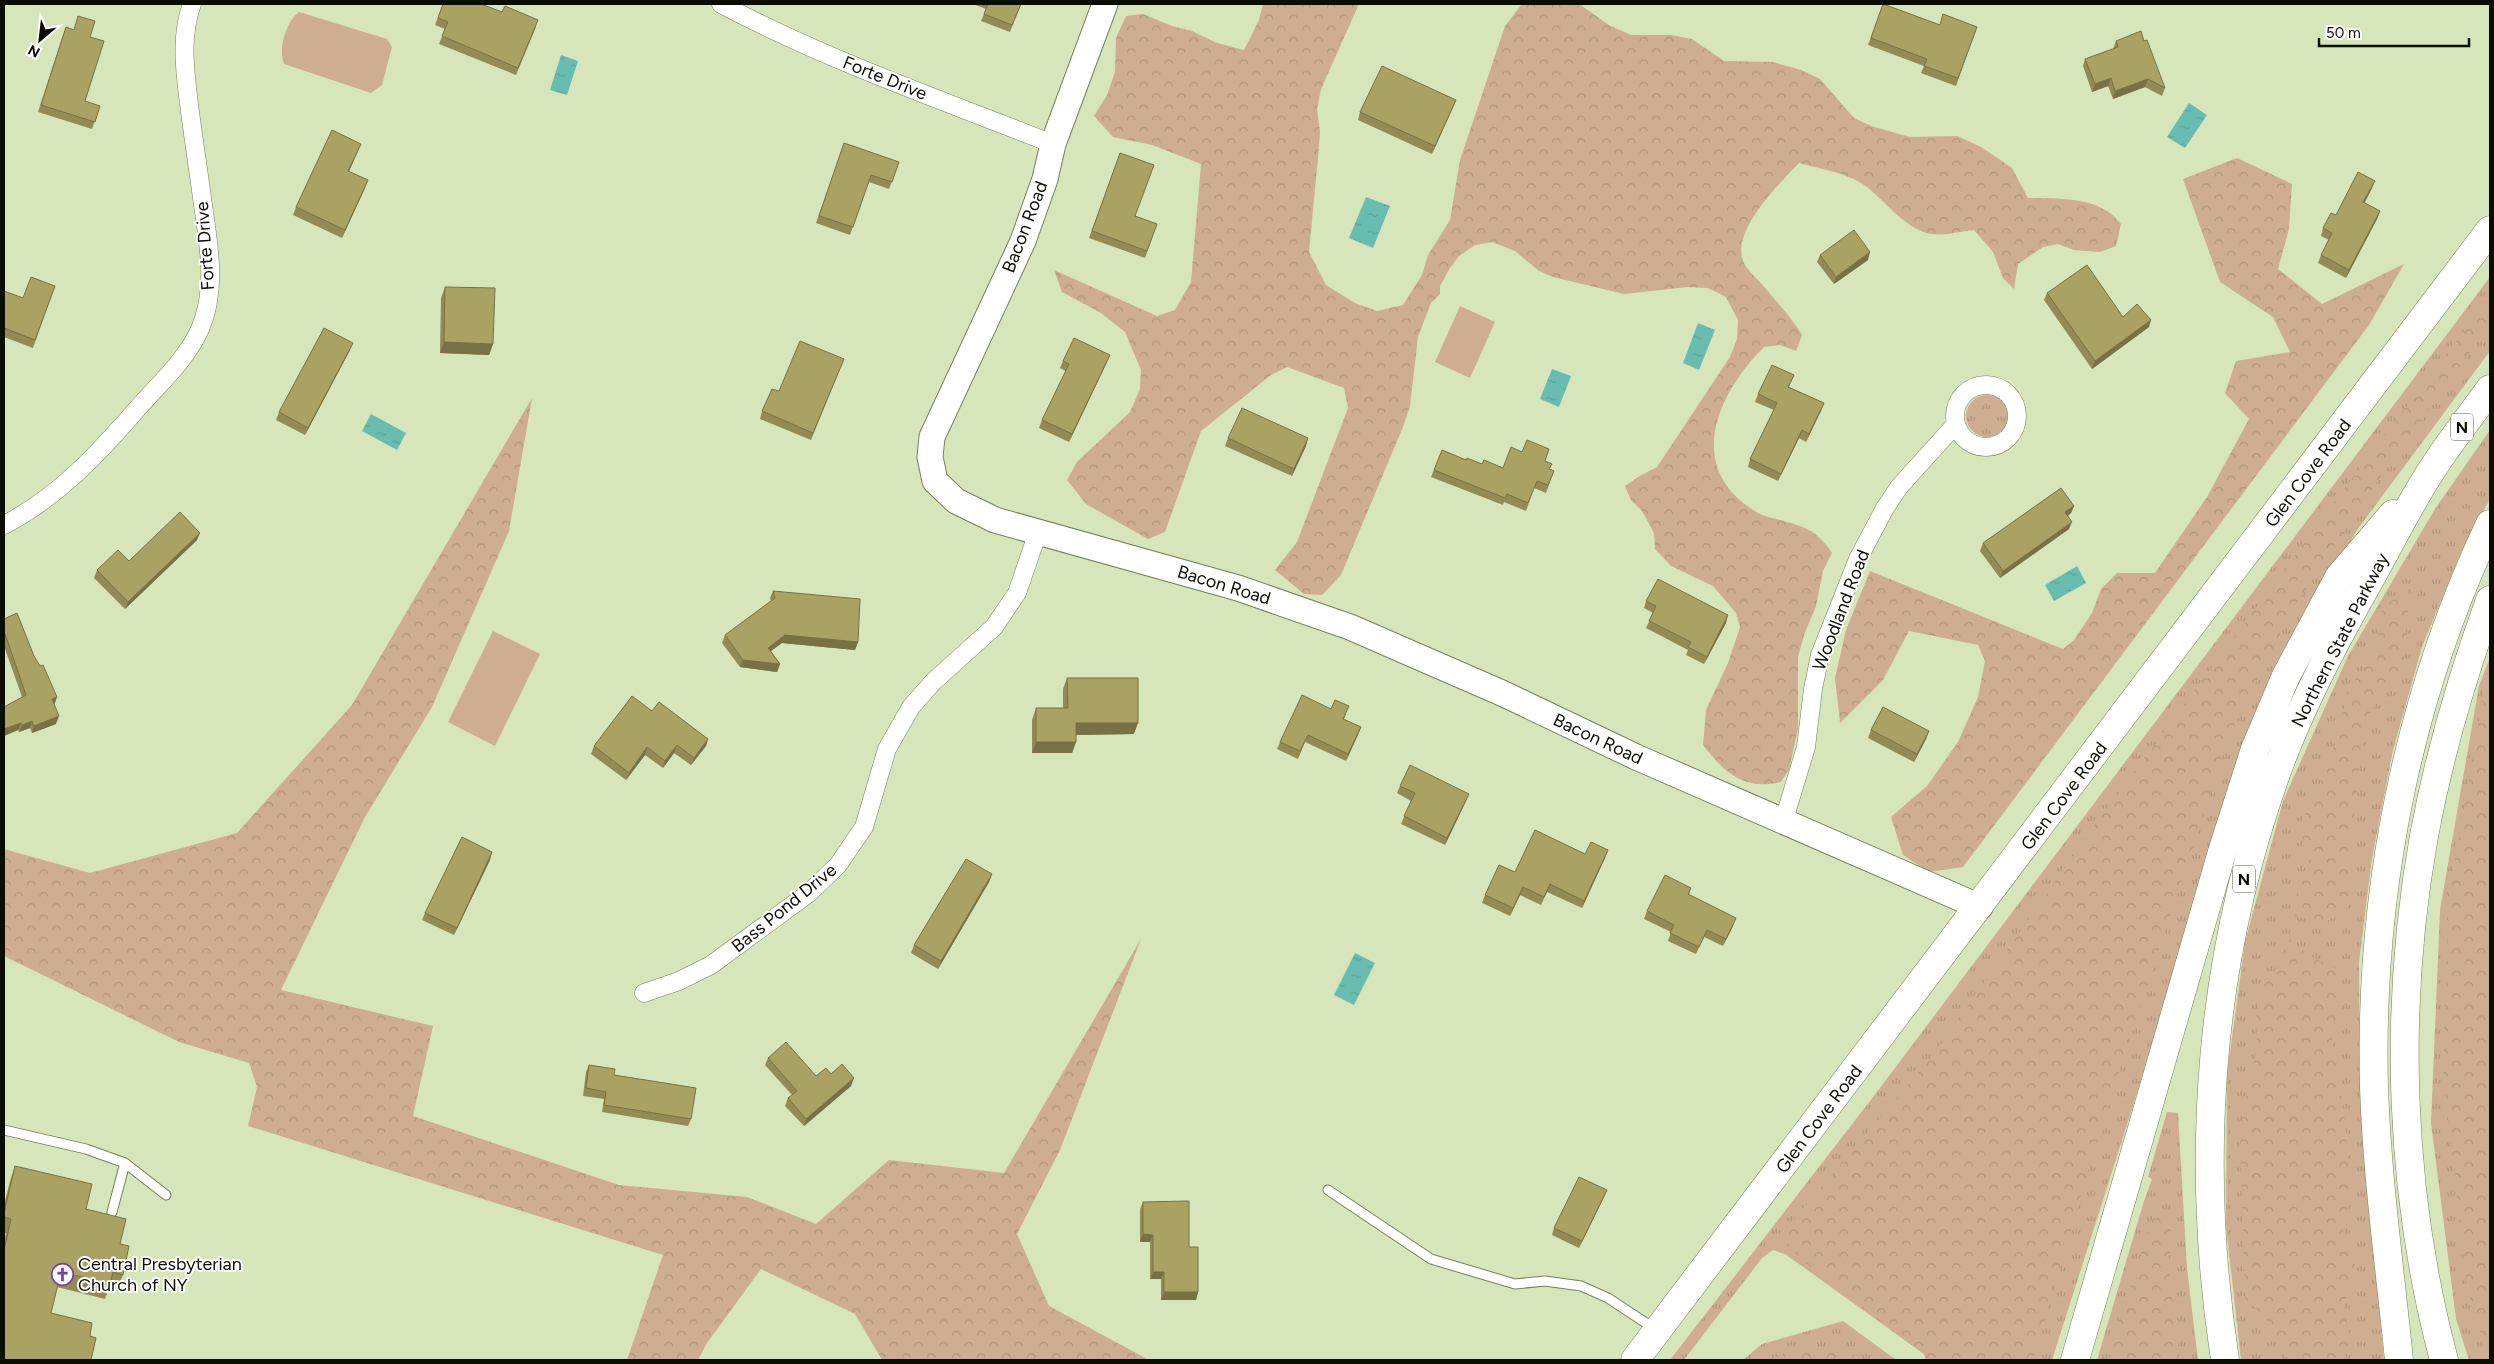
<svg xmlns="http://www.w3.org/2000/svg" width="2494" height="1364" viewBox="0 0 2494 1364" font-family="Figtree,sans-serif">
<style>
.grass{fill:url(#grass-tufts)}
.forest{fill:url(#forest-crowns)}
.park{fill:#cead91}
.water{fill:url(#water-ripples)}
.lines{fill:none;stroke-linecap:round;stroke-linejoin:round}
.lane-casing{stroke:#75825a;stroke-width:11}
.street-casing{stroke:#75825a;stroke-width:19}
.secondary-casing{stroke:#75825a;stroke-width:27}
.primary-casing{stroke:#75825a;stroke-width:29}
.highway-casing{stroke:#75825a;stroke-width:29}
.lane{stroke:#fff;stroke-width:9}
.street{stroke:#fff;stroke-width:18}
.secondary{stroke:#fff;stroke-width:25}
.primary{stroke:#fff;stroke-width:28}
.highway{stroke:#fff;stroke-width:28}
.wall{fill:#928b55}
.shaded-wall{fill:#777145}
.building{fill:#aaa263;stroke:#777145}
.labels{text-anchor:middle;dominant-baseline:central;stroke-width:4;stroke-linejoin:round;paint-order:stroke}
.shield{fill:#fff;stroke:#54564e;stroke-width:1}
.shield-label{font-size:16px;font-weight:bold;fill:#0a0e02}
.street-label{font-size:18px;fill:#0a0e02;stroke:#fff}
.poi-label{font-size:18px;fill:#0a0e02;stroke:#fff;text-anchor:start}
</style>
<defs>
<pattern id="grass-tufts" width="24" height="20" patternUnits="userSpaceOnUse" patternTransform="scale(1.25)"><rect width="24" height="20" fill="#cead91"/><path d="M3 7l-1-3M5 7V3M7 7l1-3M15 17l-1-3M17 17v-4M19 17l1-3" fill="none" stroke="#b0947b"/></pattern>
<pattern id="forest-crowns" width="20" height="18" patternUnits="userSpaceOnUse" patternTransform="scale(1.25)"><rect width="20" height="18" fill="#cead91"/><path d="M2 6a3 3 0 1 1 6 0M12 15a3 3 0 1 1 6 0" fill="none" stroke="#b0947b"/></pattern>
<pattern id="water-ripples" width="26" height="14" patternUnits="userSpaceOnUse" patternTransform="scale(1.25)"><rect width="26" height="14" fill="#69bdb0"/><path d="M2 4q2-2 4 0t4 0M15 11q2-2 4 0t4 0" fill="none" stroke="#5aa196"/></pattern>
</defs>
<rect width="100%" height="100%" fill="#d7e5ba"/>
<path class="grass" d="M2490 277V351L2357 530 2305 620 2196 897 2132 1109 2052 1360H1926L1924 1354 1785 1254 1773 1250 1762 1258 1684 1360H1670L1880 1088Z
M1966 416a21 21 0 1 1 42 0a21 21 0 1 1-42 0Z
M2490 430V499L2462 550 2422 647 2393 750 2372 858 2359 962 2360 1091 2384 1360H2241L2226 1225 2227 1075 2245 942 2283 801 2348 656 2435 509Z
M2490 657V1360H2469L2456 1319 2431 1123 2440 910 2479 686Z
M2167 1112 2178 1113 2187 1268 2198 1360H2097L2144 1201 2152 1179 2148 1177Z
M1843 1321 1896 1360H1743L1762 1344Z"/>
<path class="forest" d="M1263 4H1359L1321 89 1317 109 1320 132 1318 158 1309 252 1326 285 1355 303 1377 311 1403 305 1422 275 1428 255 1450 220 1460 160 1505 26 1522 4H1579L1609 25 1631 35H1671L1692 39 1724 61 1773 62 1801 70 1820 79 1854 118 1871 126 1910 137 1957 136 1981 147 2012 168 2028 198C2062 199 2099 196 2121 224L2116 246 2100 252 2074 250 2058 244 2043 247 2018 264 2014 289 2003 278 1993 252 1974 230C1962 231 1945 236 1932 234 1907 231 1886 202 1867 187 1849 173 1820 169 1799 163 1779 184 1729 233 1744 263 1747 269 1754 276 1759 281 1774 299 1790 315 1802 335L1796 351 1780 345 1764 347C1715 396 1684 470 1758 513 1763 516 1770 517 1776 519 1804 527 1815 528 1832 553L1823 571 1816 606 1804 635 1798 657V728L1789 770 1781 782C1744 791 1725 773 1703 745L1706 710 1728 663 1740 627 1736 613 1713 586 1671 566 1655 549 1654 533 1642 511 1631 500 1625 486 1638 477 1657 467 1730 357 1737 339 1738 320 1726 297 1708 288 1688 287 1624 294 1553 277 1539 271 1515 251 1492 242 1475 245 1459 256 1450 268 1440 286V294L1431 303 1418 337 1410 406 1403 427 1341 575 1322 595 1304 594 1275 570 1297 542 1348 408 1344 388 1287 367 1271 375 1201 431 1165 532 1148 539 1086 504 1067 480 1077 462 1130 412 1140 389 1141 370 1125 332 1101 313 1062 292 1054 270 1157 316 1175 310 1191 282 1201 164 1152 145 1113 137 1094 116 1107 95 1115 72 1116 38 1126 16 1143 14 1172 26 1192 31 1217 43 1244 50 1259 20Z
M2237 158 2292 184 2289 229 2278 269 2322 304 2404 264 2369 325 1963 867 1929 872 1903 855 1891 817 1927 786 1958 742 1978 697 1985 661 1978 645 1909 631 1883 680 1840 723 1835 678 1846 630 1870 571 2063 649 2074 640 2092 613 2101 589 2117 573H2155L2207 497 2249 419 2225 393 2236 361 2290 352 2273 317 2220 282 2183 179Z
M2490 297V324L2381 476 2292 610 2230 735 2103 1120 2033 1360H1929L1924 1354 1802 1260 1787 1243 1788 1226 1932 1057 2097 822 2376 446Z
M532 398 509 531 432 707 365 817 281 990 433 1026 413 1116 619 1185 747 1197 816 1224 889 1160 1004 1173 1141 939 1060 1150 1017 1234 1049 1306 1149 1360H882L855 1314 761 1269 707 1343 698 1360H627L663 1255 248 1126 257 1087 249 1063 179 1042 4 956V849L90 873 237 833 352 705Z
M2418 583 2420 589 2407 614 2404 674 2382 695 2364 723 2352 840 2349 906 2323 924 2295 916 2298 885 2310 859 2302 843 2303 819 2318 790 2331 755 2342 720 2348 687 2366 667 2378 640 2382 607Z
M2490 673V1360H2488L2466 1282 2443 1071 2449 895 2485 685Z
M2288 938 2312 957 2338 970 2337 997 2332 1042 2344 1111 2351 1188 2343 1230 2356 1267 2344 1303 2349 1336 2345 1360H2290L2284 1355 2272 1323 2245 1299 2240 1140 2244 1104 2257 1050 2256 1019 2263 987 2277 967Z
M2159 1213 2169 1221 2172 1235 2168 1265 2180 1360H2107L2152 1218Z
M1805 1347 1843 1352 1869 1360H1766Z"/>
<path class="park" d="M299 12 387 39 392 47 382 85 371 93 284 64C278 49 286 22 299 12Z
M1460 306 1495 322 1470 378 1435 362Z
M493 631 540 654 495 746 448 722Z"/>
<path class="water" d="M561 55 578 61 567 95 550 90Z
M2189 103 2207 115 2185 148 2167 137Z
M1366 197 1390 206 1373 248 1349 238Z
M1698 323 1715 330 1699 370 1683 363Z
M1552 369 1571 376 1559 407 1540 399Z
M371 414 406 433 397 450 362 431Z
M2077 566 2086 583 2054 601 2045 585Z
M1355 953 1375 963 1354 1005 1334 995Z"/>
<g class="lines">
<defs>
<path id="lane" d="M4 1130 86 1149 125 1163 112 1212
M125 1163 166 1195
M1328 1190 1431 1259 1515 1284 1545 1281 1581 1286 1608 1298 1655 1329"/>
<path id="street" d="M721 4C827 60 941 100 1053 144
M1955 416a31 31 0 1 1 62 0a31 31 0 1 1-62 0Z
M4 525C58 497 98 454 137 409 159 384 187 359 200 329 218 288 208 241 202 198 198 167 193 136 189 104 185 71 180 36 192 4
M1783 823 1806 747 1813 689 1820 655 1858 559 1885 508 1899 487 1956 424
M644 993 679 981 711 965 809 893 838 865 864 827 887 749 911 707 933 682 994 627 1017 593 1038 532"/>
<path id="secondary" d="M1105 4 1053 144 1045 179 1023 241 932 437 930 457 935 481 956 501 995 520 1238 588 1350 627 1504 694 1636 757 1980 907"/>
<path id="primary" d="M1635 1360 2490 230"/>
<path id="highway" d="M2075 1360 2222 852 2255 749 2286 676 2339 577 2393 514
M2225 1360C2194 1157 2209 953 2281 760 2306 695 2339 634 2373 574 2393 538 2412 499 2435 465 2452 439 2472 414 2490 389
M2399 1360C2390 1269 2377 1178 2374 1087 2369 893 2407 699 2490 524
M2444 1360C2399 1192 2393 1008 2424 836 2439 755 2462 677 2490 600"/>
</defs>
<use href="#lane" class="lane-casing"/>
<use href="#street" class="street-casing"/>
<use href="#secondary" class="secondary-casing"/>
<use href="#primary" class="primary-casing"/>
<use href="#highway" class="highway-casing"/>
<use href="#lane" class="lane"/>
<use href="#street" class="street"/>
<use href="#secondary" class="secondary"/>
<use href="#primary" class="primary"/>
<use href="#highway" class="highway"/>
</g>
<path class="wall" d="M443 4 502 12 536 27 516 75 439 44 445 29 435 25Z
M973 4H1021L1010 32 981 21 986 9Z
M1883 4 1940 25 1977 27 1956 86 1921 73 1924 66 1868 45Z
M63 35 90 37 85 101 100 106 92 129 38 112Z
M2116 41H2144L2165 88 2162 96 2145 87 2113 99 2108 86 2092 92 2083 66 2085 59 2113 49Z
M1456 100 1432 154 1358 120 1360 112Z
M844 143 899 162 889 189 869 182 850 235 816 223Z
M358 151 349 171 365 188 342 238 293 215 296 207Z
M1120 153 1135 216 1157 224 1145 258 1089 238Z
M2372 188 2364 203 2380 211 2377 219 2346 278 2318 263 2321 255 2329 240 2321 236 2323 228 2336 215Z
M1820 255 1868 260 1834 284 1817 262Z
M55 286 33 348 4 337V291L23 298Z
M445 287 493 344 489 355 440 353 441 298Z
M2047 293 2123 317 2149 327 2092 369 2044 300Z
M350 350 305 435 276 420 279 412Z
M844 359 811 440 760 419 762 411 779 391Z
M1063 361 1107 362 1069 442 1039 428 1042 420 1066 371 1060 368Z
M1794 375 1789 387 1824 403 1806 442 1799 438 1778 481 1748 467 1750 459 1774 410 1755 402 1758 394Z
M1228 438 1306 446 1292 476 1225 446Z
M1442 450 1466 460 1503 468 1545 461 1550 469 1554 471 1546 493 1534 488 1526 511 1504 502 1503 505 1431 477Z
M2074 506 2071 513 2068 516 2069 529 2000 578 1980 551 1983 543Z
M197 540 125 609 94 578 97 570Z
M773 591 858 642 855 650 782 643 771 651 780 664 777 672 740 667 722 643 725 635 771 601 770 598Z
M1646 601 1726 623 1704 664 1686 655 1688 650 1646 628 1653 613 1644 608Z
M4 619 34 656 57 697 54 705 56 724 32 733 30 728 19 732 18 730 4 736V707L22 697 4 646Z
M1067 678 1134 734 1076 735V742L1072 753H1032V720L1036 708H1063V689Z
M1331 709 1346 714 1344 719 1361 727 1346 761 1305 742 1298 759 1277 749 1280 742Z
M1871 730 1929 731 1926 739 1914 762 1868 738Z
M708 739 706 746 691 765 674 753 663 768 645 755 626 780 591 754 594 746Z
M1400 786 1466 801 1445 845 1401 824 1411 801 1397 793Z
M1585 854 1605 858 1582 908 1547 892 1541 905 1520 895 1510 916 1482 903 1485 895 1515 872Z
M490 860 454 935 422 920 425 913Z
M992 874 989 882 938 969 911 953 914 945Z
M1691 888 1689 895 1733 926 1723 946 1704 937 1696 954 1668 941 1671 932 1644 919 1647 911Z
M768 1058 816 1076 831 1074 851 1086 804 1126 785 1106 788 1098 792 1095 765 1065Z
M589 1065 614 1075 691 1119 688 1126 602 1112 604 1099 583 1096 586 1072Z
M15 1166 86 1209 120 1244 123 1275 117 1289 109 1288 105 1299 57 1287 4 1360V1242L6 1233H4V1205L10 1181Z
M1607 1190 1604 1197 1579 1248 1552 1235 1554 1228Z
M1143 1202 1189 1247 1198 1292 1196 1300H1161V1279H1150V1242H1140V1209Z"/>
<path class="shaded-wall" d="M2111 78 2108 86 2092 92 2095 84Z
M2148 79 2145 87 2113 99 2115 91Z
M1456 100 1453 107 1432 154 1435 146Z
M361 144 358 151 346 178 348 171Z
M368 180 365 188 342 238 345 230Z
M2375 181 2372 188 2361 210 2363 202Z
M2380 211 2377 219 2346 278 2349 270Z
M1870 252 1868 260 1834 284 1836 277Z
M2151 320 2149 327 2092 369 2095 361Z
M444 342 493 344 489 355 440 353Z
M353 343 350 350 305 435 308 428Z
M1110 355 1107 362 1069 442 1072 434Z
M1824 403 1821 411 1806 442 1809 434Z
M1802 430 1799 438 1778 481 1781 474Z
M1308 438 1306 446 1292 476 1294 469Z
M2074 506 2071 513 2062 519 2065 512Z
M2072 522 2069 529 2000 578 2003 571Z
M200 533 197 540 125 609 128 602Z
M1728 615 1726 623 1704 664 1707 657Z
M785 635 858 642 855 650 782 643 765 655 768 648Z
M743 660 780 664 777 672 740 667Z
M57 697 54 705 52 699Z
M59 716 56 724 32 733 34 726Z
M32 721 30 728 19 732 22 725Z
M21 723 18 730 4 736V729Z
M1076 723H1138L1134 734 1072 735Z
M1361 727 1358 735 1346 761 1348 754Z
M1929 731 1926 739 1914 762 1917 754Z
M708 739 706 746 691 765 694 758Z
M1036 742H1076L1072 753H1032Z
M677 745 674 753 663 768 665 761Z
M647 747 645 755 626 780 629 773Z
M1469 794 1466 801 1445 845 1447 838Z
M1608 850 1605 858 1582 908 1584 901Z
M492 852 490 860 454 935 457 928Z
M992 874 989 882 938 969 941 961Z
M1523 887 1520 895 1510 916 1513 908Z
M1736 918 1733 926 1723 946 1726 939Z
M854 1078 851 1086 804 1126 806 1119Z
M1607 1190 1604 1197 1579 1248 1582 1241Z
M1143 1234 1153 1235 1150 1242H1140Z
M1153 1272H1164L1161 1279H1150Z
M1164 1292H1198L1196 1300H1161Z"/>
<path class="building" d="M443 4H481L502 12 505 6 538 20 518 68 442 36 448 22 438 18Z
M988 4H1021L1012 25 984 14Z
M1883 4 1940 25 1943 14 1977 27 1958 78 1924 66 1927 59 1871 38Z
M78 16 95 21 90 37 104 41 85 101 100 106 95 122 41 105 66 27 74 30Z
M2141 31 2144 41 2147 40 2165 88 2148 79 2115 91 2111 78 2095 84 2085 59 2118 47 2116 41Z
M1382 66 1456 100 1435 146 1360 112Z
M332 130 361 144 348 171 368 180 345 230 296 207Z
M844 143 899 162 892 182 871 175 853 227 819 216Z
M1120 153 1154 165 1135 216 1157 224 1147 251 1092 231Z
M2358 172 2375 181 2363 202 2380 211 2349 270 2321 255 2332 233 2323 228 2331 213 2336 215Z
M1854 230 1870 252 1836 277 1820 255Z
M2087 265 2123 317 2137 304 2151 320 2095 361 2047 293Z
M31 277 55 286 35 340 4 328V291L23 298Z
M445 287 495 288 493 344 444 342Z
M324 328 353 343 308 428 279 412Z
M1074 338 1110 355 1072 434 1042 420 1069 364 1063 361Z
M800 341 844 359 813 433 762 411 772 389 779 391Z
M1772 365 1794 375 1788 387 1824 403 1809 434 1802 430 1781 474 1750 459 1777 403 1758 394Z
M1242 408 1308 438 1294 469 1228 438Z
M1527 440 1549 449 1545 461 1552 464 1549 469 1554 471 1548 485 1537 481 1528 503 1507 494 1505 498 1434 470 1442 450 1466 460 1467 458 1482 464 1484 460 1503 468 1511 447 1522 452Z
M2061 488 2074 506 2065 512 2072 522 2003 571 1983 543Z
M180 512 200 533 128 602 97 570 118 550 129 561Z
M1658 579 1728 615 1707 657 1688 647 1691 642 1649 621 1656 606 1646 601Z
M773 591 860 599 858 642 785 635 768 648 780 664 743 660 725 635 775 598Z
M17 613 34 656 40 666 43 665 57 697 52 699 59 716 34 726 32 721 22 725 21 723 4 729V707L26 695 4 631V619Z
M1067 678H1138V723H1076V742H1036V708H1068Z
M1302 695 1331 709 1335 700 1349 706 1343 719 1361 727 1348 754 1308 735 1300 751 1280 742Z
M632 696 652 711 659 702 708 739 694 758 677 745 665 761 647 747 629 773 594 746Z
M1883 707 1929 731 1917 754 1871 730Z
M1410 765 1469 794 1447 838 1404 816 1415 793 1400 786Z
M1535 830 1585 854 1591 842 1608 850 1584 901 1550 884 1544 897 1523 887 1513 908 1485 895 1499 865 1515 872Z
M462 837 492 852 457 928 425 913Z
M966 859 992 874 941 961 914 945Z
M1665 875 1691 888 1688 894 1736 918 1726 939 1707 930 1699 947 1670 933 1674 925 1647 911Z
M786 1042 816 1076 826 1068 831 1074 842 1064 854 1078 806 1119 788 1098 797 1091 768 1058Z
M589 1065 615 1069 614 1075 696 1088 691 1119 604 1105 606 1092 586 1088Z
M15 1166 92 1184 86 1209 126 1219 120 1244 129 1246 123 1275 113 1272 110 1284 61 1272 51 1313 92 1323 90 1336 96 1338 91 1360H4V1250L11 1219 4 1217V1213Z
M1579 1177 1607 1190 1582 1241 1554 1228Z
M1189 1201V1247H1198V1292H1164V1272H1153V1235L1143 1234V1202Z"/>
<defs>
<symbol id="church-ring" viewBox="-11 -11 22 22"><circle r="9.5" fill="#fff" stroke="#773eb4" stroke-width="1.5"/><path d="M-1.2-6h2.4v3.5h3.3v2.4h-3.3V6h-2.4V-.1h-3.3v-2.4h3.3Z" fill="#773eb4"/></symbol>
</defs>
<g fill-rule="evenodd">
<use href="#church-ring" x="50" y="1262" width="25" height="25"/>
</g>
<g class="labels">
<g class="shield">
<rect x="2451" y="413.5" width="22" height="27" rx="4"/>
<rect x="2233" y="865.5" width="22" height="27" rx="4"/>
</g>
<g class="shield-label">
<text x="2462" y="427">N</text>
<text x="2244" y="879">N</text>
</g>
<g class="street-label">
<text transform="translate(885 78) rotate(22)">Forte Drive</text>
<text transform="translate(1025 227) rotate(-69)">Bacon Road</text>
<text transform="translate(205 246) rotate(-94)">Forte Drive</text>
<text transform="translate(2308 473) rotate(-53)">Glen Cove Road</text>
<text transform="translate(1224 585) rotate(17)">Bacon Road</text>
<text transform="translate(1841 610) rotate(-69)">Woodland Road</text>
<text transform="translate(2340 640) rotate(-63)">Northern State Parkway</text>
<text transform="translate(1598 739) rotate(25)">Bacon Road</text>
<text transform="translate(2064 796) rotate(-53)">Glen Cove Road</text>
<text transform="translate(784 908) rotate(-39)">Bass Pond Drive</text>
<text transform="translate(1819 1119) rotate(-53)">Glen Cove Road</text>
</g>
<g class="poi-label">
<text x="78" y="1264">Central Presbyterian<tspan x="78" dy="21">Church of NY</tspan></text>
</g>
</g>
<rect width="2494" height="1364" fill="none" stroke="#0a0e02" stroke-width="10"/>
<g transform="translate(40 40) rotate(208)" stroke="#ffffff" stroke-width="4" paint-order="stroke">
<path d="M0-4L9 19L0 12L-9 19Z" fill="#0a0e02"/>
<text y="-8" font-size="14" font-weight="bold" text-anchor="middle" fill="#0a0e02">N</text>
</g>
<path d="M2319 38v8h150v-8" fill="none" stroke="#0a0e02" stroke-width="2.5"/>
<text x="2326" y="38" font-size="15" fill="#0a0e02" stroke="#ffffff" stroke-width="4" paint-order="stroke">50 m</text>
</svg>
